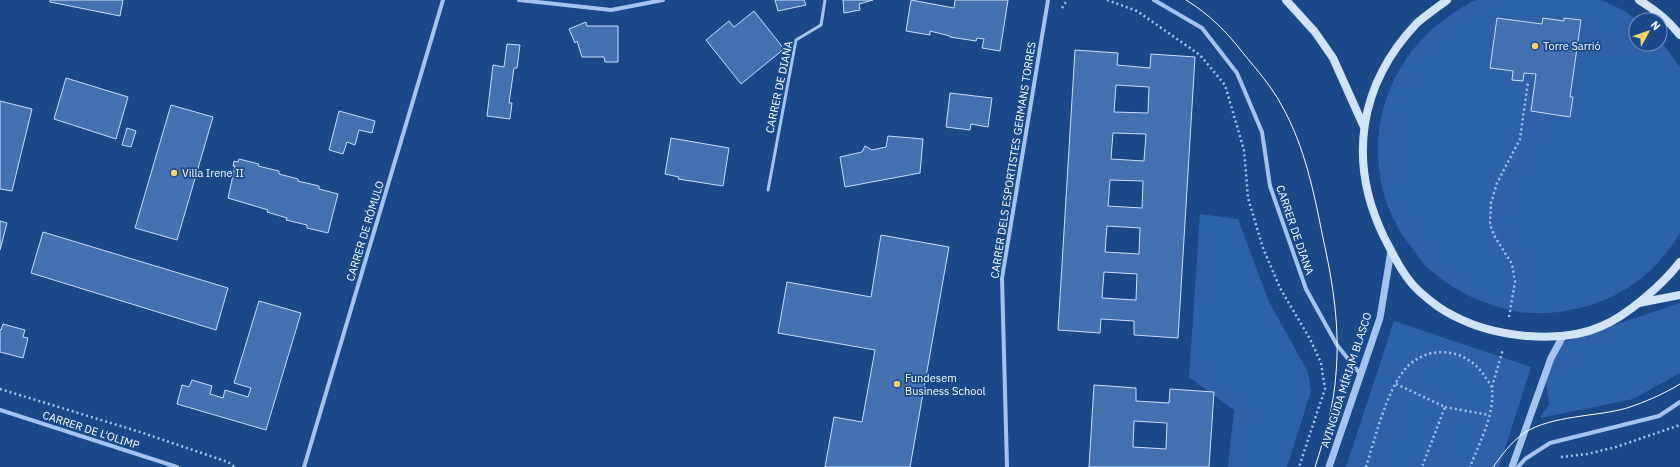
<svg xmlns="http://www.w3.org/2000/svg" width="1680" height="467" viewBox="0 0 1680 467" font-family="'IBM Plex Sans',sans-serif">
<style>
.green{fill:#2d62a8}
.building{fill:#4372b2;stroke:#cadff9;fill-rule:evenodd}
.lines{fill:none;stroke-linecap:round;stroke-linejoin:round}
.path{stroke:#a5c4ed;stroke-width:2.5;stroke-dasharray:2 3;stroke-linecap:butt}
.service{stroke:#a5c4ed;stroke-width:3}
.minor{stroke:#a5c4ed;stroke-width:4}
.tertiary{stroke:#a5c4ed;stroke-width:7}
.secondary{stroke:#d1e2f9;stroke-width:8}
.tram{stroke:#fff;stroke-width:1}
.poi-dot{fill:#ffd461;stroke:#1a498a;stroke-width:1.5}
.labels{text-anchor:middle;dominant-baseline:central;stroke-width:3.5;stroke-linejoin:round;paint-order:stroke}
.poi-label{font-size:11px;fill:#fff;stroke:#1a498a;text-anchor:start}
.street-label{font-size:11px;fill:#fff;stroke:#1a498a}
</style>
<rect width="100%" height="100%" fill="#1a498a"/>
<path class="green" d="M1477 0H1601L1623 10 1637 20 1636 44H1660V40L1680 67V233C1661 266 1630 292 1594 304 1574 310 1554 314 1533 313 1514 313 1494 306 1476 299 1458 291 1442 281 1427 267 1421 262 1417 254 1412 248 1371 197 1367 124 1400 69 1415 43 1433 26 1458 10 1464 6 1470 2 1477 0Z
M1200 214 1238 219 1269 302 1308 372 1311 391 1287 467H1228L1234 410 1189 377Z
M1680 303V373L1633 399 1540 418 1549 404 1546 382 1555 345Z
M1394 321 1531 367 1499 467H1346Z"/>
<path class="building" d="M50 0H123L120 16 50 2Z
M775 0H804L806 5 778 11Z
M843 0H873L859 4 860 10 844 13Z
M911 0 954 8 955 0H1008L1000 51 982 48 984 39 977 38 976 41 950 37V36L930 31V35L906 31Z
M754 11 784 49 741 84 706 40 729 21 734 27Z
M1497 18 1542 24 1543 18 1564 21V18L1581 20 1570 97H1573L1570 117 1531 111 1536 74 1524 73 1523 81 1512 80 1513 71 1490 68Z
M586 22 587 26H618V62H605L604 57H582L577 41 575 43 569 29Z
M507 44 520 45 517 68H514L509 103H512L510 119 487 116 493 65 504 67Z
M1075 50 1118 53 1117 65 1150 68 1151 54 1195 57 1178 338 1134 335V321L1101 319 1100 333 1058 330ZM1116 85 1149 87 1148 113 1114 112ZM1113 133 1146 134 1144 161 1111 159ZM1110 180 1143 181 1142 208 1108 206ZM1107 226 1140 228 1139 254 1105 252ZM1104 272 1137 274 1136 300 1102 298Z
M66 78 128 97 116 139 54 119Z
M950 93 992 98 988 127 971 124 970 130 946 127Z
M0 101 32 109 12 191 0 189Z
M171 105 213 117 177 240 135 228Z
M339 111 375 121 372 133 359 130 355 145 347 142 343 154 329 150Z
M127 128 136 131 131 147 122 145Z
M888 136 923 139 920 173 845 187 840 157 862 152 865 146 872 150 886 147Z
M671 138 729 148 723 186 678 179 679 177 665 174Z
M239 159 259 164 258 166 279 171V174L298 179V181L319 186V189L338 194 328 233 307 228V225L286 220 287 218 267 212 268 210 228 198 235 166H233L234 161 238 162Z
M0 221 7 223 0 250Z
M43 232 228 288 216 330 31 273Z
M881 235 949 247 910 467H825L834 417 862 422 875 350 778 333 787 282 871 297Z
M259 301 301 313 266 430 177 404 182 385 189 387 192 380 212 386 210 394 223 398 225 390 248 397 251 388 234 383Z
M3 324 25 330 23 337 28 338 23 358 0 352V329L1 330Z
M1094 385 1136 388V401L1169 403 1170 389 1214 392 1209 467H1089ZM1134 421 1167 423 1166 449 1133 447Z"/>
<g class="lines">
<path class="path" d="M1107 0 1137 11 1200 55 1225 85 1244 150 1248 198 1263 248 1280 288 1310 339 1321 363 1325 389 1299 467
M1062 8 1067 0
M1509 317 1515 282 1512 264 1495 237 1490 225 1491 203 1497 183 1520 139 1528 82
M1396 384 1445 407 1422 467
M1492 387 1503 349
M0 389 140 432 228 462 235 467
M1445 407 1489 415
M1561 457 1587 454 1616 447 1680 425
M1366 467C1375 439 1387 387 1408 366 1431 344 1466 349 1484 375 1486 379 1491 384 1492 388 1495 415 1479 443 1470 467"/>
<path class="service" d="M768 190 796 40 821 25 825 0"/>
<path class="minor" d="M519 0 611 10 663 0
M1154 0 1202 28 1237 73 1262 132 1270 186 1306 289 1337 345 1361 375
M0 410 177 467
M304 467 443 0
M1007 467 1002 278 1048 0
M1518 467 1525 459 1550 443 1659 416 1680 402"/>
<path class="tertiary" d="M1329 467 1380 318 1391 251
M1512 467 1551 358 1563 336"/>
<path class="secondary" d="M1286 0 1315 32 1333 58 1364 127
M1447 0C1438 7 1426 15 1417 23 1359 84 1347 161 1384 237 1394 256 1404 278 1420 292 1430 301 1443 311 1454 316 1494 337 1560 345 1602 326 1628 315 1663 284 1680 262
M1639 0C1654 9 1669 21 1680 35
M1639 303 1680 295"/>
<path class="tram" d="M1186 0C1209 14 1227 32 1243 53 1257 70 1272 87 1282 106 1305 147 1314 193 1323 238 1333 283 1340 328 1336 373 1334 406 1325 436 1315 467
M1493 467C1502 455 1511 442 1524 433 1552 415 1596 417 1627 408 1645 402 1664 394 1680 384"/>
</g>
<g class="poi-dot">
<circle cx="1535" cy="46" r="4"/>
<circle cx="174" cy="173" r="4"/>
<circle cx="897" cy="384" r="4"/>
</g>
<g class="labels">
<g class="poi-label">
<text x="1543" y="46">Torre Sarrió</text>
<text x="182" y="173">Villa Irene II</text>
<text x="905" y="378">Fundesem<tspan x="905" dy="13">Business School</tspan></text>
</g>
<g class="street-label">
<text transform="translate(779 87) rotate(-78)">CARRER DE DIANA</text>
<text transform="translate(1013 160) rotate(-81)">CARRER DELS ESPORTISTES GERMANS TORRES</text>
<text transform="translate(1295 230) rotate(71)">CARRER DE DIANA</text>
<text transform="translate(365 231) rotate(-73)">CARRER DE RÓMULO</text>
<text transform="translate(1346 380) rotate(-72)">AVINGUDA MÍRIAM BLASCO</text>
<text transform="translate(91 430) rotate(18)">CARRER DE L'OLIMP</text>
</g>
</g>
<g transform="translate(1648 32) rotate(50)"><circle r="19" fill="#1a498a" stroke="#7692b9"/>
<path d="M0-3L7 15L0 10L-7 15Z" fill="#ffd461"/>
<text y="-6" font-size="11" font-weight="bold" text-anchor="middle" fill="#ffffff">N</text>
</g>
</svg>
